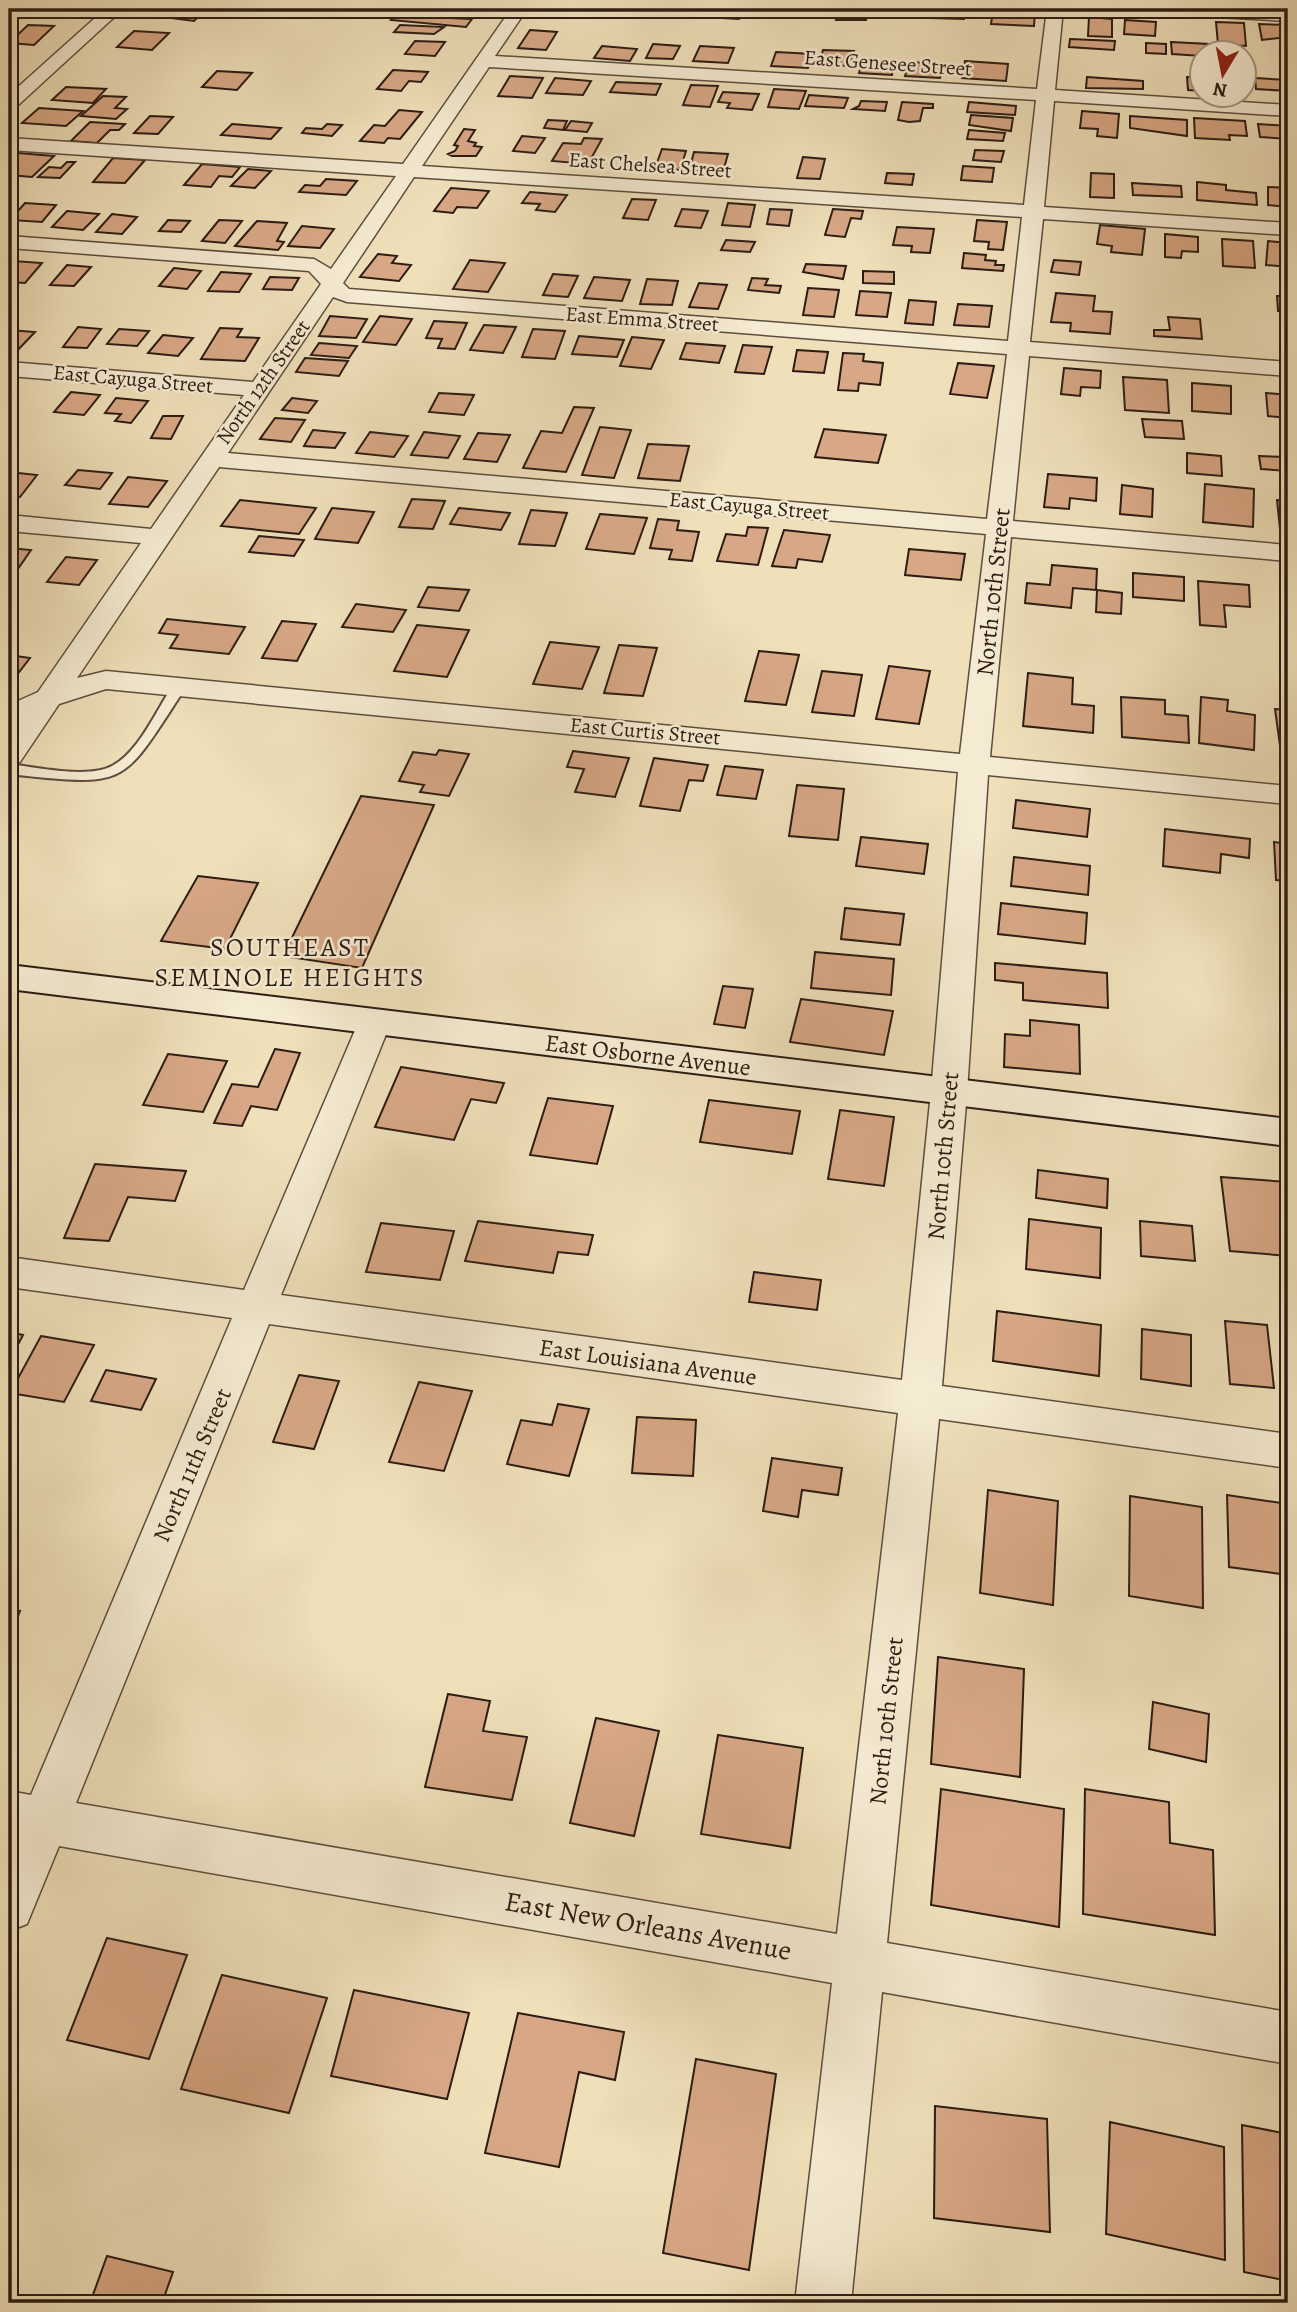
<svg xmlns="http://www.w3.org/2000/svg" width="1297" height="2312" viewBox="0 0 1297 2312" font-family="Alegreya,serif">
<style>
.building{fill:#d8a886;stroke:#2c1c14;stroke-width:2}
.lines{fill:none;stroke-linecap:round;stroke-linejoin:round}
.lane-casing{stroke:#5d4d3e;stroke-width:4}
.street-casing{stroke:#5d4d3e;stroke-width:3}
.secondary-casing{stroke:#2c1c14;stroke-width:4}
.lane{fill:#f5ebd2;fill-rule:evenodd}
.street{fill:#f5ebd2;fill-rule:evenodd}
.secondary{fill:#f5ebd2;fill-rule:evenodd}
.labels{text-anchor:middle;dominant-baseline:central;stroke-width:5;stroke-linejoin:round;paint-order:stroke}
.far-street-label{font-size:21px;fill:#2c1c14;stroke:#f5ebd2}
.street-label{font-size:24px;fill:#2c1c14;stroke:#f5ebd2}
.neighbourhood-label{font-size:26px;letter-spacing:2px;fill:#2c1c14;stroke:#f5ebd2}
.near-street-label{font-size:28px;fill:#2c1c14;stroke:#f5ebd2}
</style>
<rect width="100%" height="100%" fill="#efe0ba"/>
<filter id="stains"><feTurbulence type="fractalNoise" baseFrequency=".00286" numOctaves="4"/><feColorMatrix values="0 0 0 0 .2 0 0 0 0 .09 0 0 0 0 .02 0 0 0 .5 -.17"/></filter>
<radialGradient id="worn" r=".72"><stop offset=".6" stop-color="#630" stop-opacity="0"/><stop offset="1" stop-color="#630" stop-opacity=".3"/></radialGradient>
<path class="building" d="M48 9H76L66 18 39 17Z
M146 9H206L194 21 141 14Z
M841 9H868L869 10 866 20H836Z
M879 9H914L912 18 876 16Z
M934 9H966L964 19 931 18Z
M726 10 743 11 739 19 723 18Z
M993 10 1035 12 1034 26 991 24Z
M399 11 433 13 430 17 472 19 466 27 391 20Z
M1089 17 1112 19V37L1088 36Z
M1125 20 1156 22 1155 36 1124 34Z
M1216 22 1244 23 1246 46 1218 44Z
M1259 24 1288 25V37L1262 40Z
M28 25 54 26 34 45 9 43Z
M400 25 444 27 434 34 394 32Z
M530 30 557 32 546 50 518 48Z
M134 31 169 33 152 50 117 47Z
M1070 39 1115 41 1114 50 1069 47Z
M415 41 445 42 435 56 405 54Z
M1171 42 1209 44V52H1202V56L1172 54Z
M1146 43 1166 44V54L1146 53Z
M653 44 680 46 673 59 646 58Z
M602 46 637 49 630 61 594 58Z
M700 46 734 48 728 63 693 61Z
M823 50 854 51 849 66 819 64Z
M776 52 813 54 808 68 771 66Z
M863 60 901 62 900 67 893 66 892 75 859 73Z
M965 61 1008 64 1006 81 962 78Z
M909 62 943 64 940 78 905 76Z
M393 70 428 72 421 82 409 81 401 91 377 89Z
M217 71 252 73 237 90 202 87Z
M510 76 543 78 532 98 498 96Z
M1087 77 1143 81V89L1086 88Z
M1187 77 1202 78V91L1188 90Z
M555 78 591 81 583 95 546 93Z
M1255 78 1287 80 1288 83V91L1256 89Z
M616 82 661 84 656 95 610 92Z
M691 85 718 86 710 107 683 105Z
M66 87 106 89 93 103 52 100Z
M774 89 806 91 799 109 768 107Z
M723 92 759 94 752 110 727 108 730 103 718 102Z
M809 95 848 98 844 108 805 106Z
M103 96 126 97 115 108 127 109 116 119 81 116Z
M861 101 887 102 885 111 853 109 859 106Z
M902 102 933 104V108H923L920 121 909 122 898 120Z
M969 102 1016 106 1015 115 967 112Z
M39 108 83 111 66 126 22 123Z
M399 110 422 112 400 139 388 138 384 143 360 141 374 125 385 126Z
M1082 111 1119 114 1117 138 1097 136 1098 129 1080 128Z
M971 115 1013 118 1011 131 969 125Z
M150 116 173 117 158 134 134 133Z
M1130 116 1187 120V136L1130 128Z
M1194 118 1245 121 1247 136 1229 135 1230 140 1195 138Z
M548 120 567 121 563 130 544 128Z
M571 121 592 123 587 132 565 130Z
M90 122 125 124 119 130H110L97 143 71 141Z
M232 124 281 128 271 139 221 135Z
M327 124 342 125 332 136 302 133 306 128 322 129Z
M1258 124 1288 126V139L1260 137Z
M464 129 475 130 468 141 476 143 474 146 482 147 476 156H452L448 154 455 151 458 146 454 145Z
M969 130 1005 133 1003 141 967 139Z
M522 136 545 138 535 153 513 151Z
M584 138 602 139 588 164 552 161 563 143 581 144Z
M662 149 686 151 680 170 655 168Z
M975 150 1004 151 1001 162 973 160Z
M694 152 728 154 723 172 689 171Z
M18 153 54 156 32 177 9 175V162Z
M803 157 825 159 820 179 797 178Z
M113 158 145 160 125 183 93 182Z
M67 162H75L60 178 38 177 49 167 61 168Z
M202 164 240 167 232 177 219 176 211 187 184 185Z
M963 166 994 168 992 182 961 180Z
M248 169 271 171 255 188 231 186Z
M887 173 914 174 912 185 885 183Z
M1091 173 1114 174V198L1090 197Z
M326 179 357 181 346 195 299 192 305 185 320 186Z
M1197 182 1226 185V190L1256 193 1257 205 1197 200Z
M1132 183 1181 186 1182 197 1133 195Z
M1268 187 1288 188V207L1268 205Z
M451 188 489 191 477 208 457 207 453 213 434 211Z
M530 192 567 195 555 212 536 210 540 204 522 203Z
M632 199 656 200 648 220 623 218Z
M25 203 56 205 42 222 10 220Z
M728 203 755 205 750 227 722 225Z
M682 209 708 211 701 228 675 226Z
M770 209 792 210 789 226 767 224Z
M833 209 863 211 861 219 851 218 845 237 825 235Z
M67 211 99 214 83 230 52 227Z
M112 214 137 217 122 234 96 232Z
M168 220 190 221 181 232 159 231Z
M219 220 242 221 225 243 202 241Z
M977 220 1007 222 1003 250 988 249 989 242 974 241Z
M257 221 287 223 277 241 284 242 278 250 235 246Z
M1100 225 1145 229 1142 255 1111 252 1112 246 1097 244Z
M302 226 334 229 320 248 288 246Z
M897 227 934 229 930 253 911 252 912 246 893 245Z
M1165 234 1198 237V252L1182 251 1181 258 1165 257Z
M1222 239 1253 241 1255 268 1223 266Z
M726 240 755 242 750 252 721 250Z
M1268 241 1288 243V267L1266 265Z
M964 253 986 255 985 260 996 261 995 265H1004L1003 271 962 268Z
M378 254 397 256 392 263 411 265 399 281 360 277Z
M470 260 505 263 488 292 453 289Z
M1054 260 1081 262 1079 275 1051 272Z
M13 261 42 263 25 283 9 282V266Z
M806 264 846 266 843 279 803 272Z
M67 265 91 267 74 286 50 285Z
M174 268 201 271 187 289 159 286Z
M863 271 894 272V284L863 283Z
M221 272 251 274 239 292 208 291Z
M553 274 578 276 568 297 543 295Z
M270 277 299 278 292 290 263 289Z
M594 277 630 280 622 301 584 298Z
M752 278 768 279 765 285 781 286 779 293 748 290Z
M647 279 678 281 672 305 640 304Z
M699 283 727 285 718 309 689 307Z
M808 288 839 290 834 317 803 315Z
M860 291 891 293 887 317 856 315Z
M1056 293 1095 296 1093 311 1112 312 1110 334 1070 331 1071 323 1051 322Z
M1277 296H1288V312L1278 311Z
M909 300 936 302 933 325 905 323Z
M958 304 992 306 989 327 954 325Z
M330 316 367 319 356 338 319 336Z
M380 316 412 319 396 345 363 342Z
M1168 317 1200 319 1202 339 1154 336V330H1170Z
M434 321 467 323 455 349 438 348 442 339 426 338Z
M484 325 516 327 503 353 470 350Z
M78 327 101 329 87 348 63 347Z
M220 328 242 329 237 337 259 338 245 361 201 359Z
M119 329 149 331 137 346 107 344Z
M533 329 565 331 555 359 522 357Z
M9 330 35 332 14 354H9Z
M163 335 193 338 178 356 148 353Z
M579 336 624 340 617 357 572 354Z
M632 337 664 340 651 369 620 366Z
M319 343 357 346 349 358 311 355Z
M686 343 725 346 719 363 680 359Z
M743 345 772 347 764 374 735 372Z
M797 350 828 352 824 373 793 371Z
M843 353 864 354 863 361 883 363 880 385 859 383 858 391 838 390Z
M305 358 348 361 339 376 296 372Z
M958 363 994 366 987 398 950 394Z
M1064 368 1101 371 1100 388 1081 387 1080 396 1061 394Z
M1123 377 1167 380 1169 413 1125 410Z
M1192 383 1231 386V414L1192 411Z
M71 392 100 395 84 415 54 412Z
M439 393 474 395 464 415 429 412Z
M1266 393 1288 395V418L1268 416Z
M116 398 148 401 131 423 115 421 121 414 105 413Z
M292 398 317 401 308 413 282 410Z
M574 407 594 408 566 472 523 468 541 431 562 433Z
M163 416H183L171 439 151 438Z
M275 418 305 420 291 442 260 439Z
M1142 419 1182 421 1184 439 1145 437Z
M600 427 631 430 614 478 582 475Z
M824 429 886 435 878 463 815 457Z
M313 430 345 433 335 448 304 446Z
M370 432 408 436 394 457 356 453Z
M424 432 460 436 448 458 411 455Z
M478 433 510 435 497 462 464 459Z
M648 444 689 446 680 481 638 478Z
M1187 453 1221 456 1222 476 1187 473Z
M1259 456 1288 457V471L1261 469Z
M78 470 112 473 100 489 65 485Z
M9 472 37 475 20 497 9 496Z
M1048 474 1097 478 1096 501 1070 498 1069 509 1044 507Z
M128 477 167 481 148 507 109 504Z
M1205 484 1254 489 1253 527 1203 522Z
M1122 485 1153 489 1152 517 1120 514Z
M412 499 445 501 433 529 399 527Z
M240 500 316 508 299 534 221 526Z
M1277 500 1288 501V529H1280Z
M332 508 374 512 358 543 315 539Z
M459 508 510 513 501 530 450 524Z
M531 510 567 513 555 546 519 544Z
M600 514 647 518 634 554 586 549Z
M658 519 679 521 677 530 699 532 692 561 669 559 672 550 650 548Z
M748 527 768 528 758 565 717 561 726 534 746 536Z
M784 530 830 535 822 562 798 559 796 568 772 566Z
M259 536 304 540 294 556 249 552Z
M9 548 31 550 13 576 9 575Z
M909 549 965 554 961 580 905 575Z
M66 557 97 560 79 585 47 582Z
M1052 565 1097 569 1096 590 1073 588 1071 608 1025 603 1027 583 1050 585Z
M1133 573 1184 577V601L1133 597Z
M1198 581 1249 585 1250 607 1224 605 1226 627 1200 625Z
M428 587 469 590 459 611 418 607Z
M1097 590 1122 593 1121 614 1096 612Z
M1281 597 1288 598V629L1282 628Z
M356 604 406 610 393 632 342 627Z
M167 619 245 627 229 654 170 648 178 635 159 633Z
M282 621 316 624 297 661 262 658Z
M417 625 469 630 447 677 394 671Z
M550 642 599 647 582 689 533 684Z
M619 645 657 648 643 696 604 693Z
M759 651 799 655 786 705 745 701Z
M9 655 30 658 9 685Z
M889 666 930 671 919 724 876 719Z
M822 671 862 675 854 716 812 712Z
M1028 673 1073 678 1072 704 1094 706 1093 733 1023 726Z
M1121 697 1165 700V714L1188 716 1189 743 1122 737Z
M1201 697 1228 700 1227 711 1255 715 1254 750 1199 743Z
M1275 709 1288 710V754L1281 753Z
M439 750 469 754 449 796 420 792 424 785 399 781 413 752 436 755Z
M573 751 629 758 615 797 575 792 584 769 567 767Z
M654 758 708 765 703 781 689 780 680 811 640 806Z
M725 766 763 770 756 799 717 795Z
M797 785 844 789 838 840 789 836Z
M361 796 434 805 362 968 283 956Z
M1016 800 1090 809 1087 837 1013 828Z
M1165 829 1250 839 1249 858 1221 854 1220 873 1163 866Z
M861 837 928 844 924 874 856 866Z
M1274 842 1288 844V881L1276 880Z
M1014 857 1090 866 1088 895 1011 886Z
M198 876 258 883 225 949 161 941Z
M1001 903 1087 913 1085 944 998 934Z
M845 908 904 914 900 945 841 939Z
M815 952 894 959 891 995 811 988Z
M995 963 1107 973 1108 1008 1023 1000V983L995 980Z
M723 986 753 989 745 1028 714 1024Z
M801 999 893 1011 884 1055 790 1042Z
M1030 1020 1079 1025 1080 1074 1004 1067 1005 1034 1030 1036Z
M275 1049 300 1053 277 1110 251 1106 242 1126 214 1123 232 1084 258 1087Z
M168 1054 227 1061 203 1112 143 1105Z
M401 1067 504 1083 496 1103 471 1099 454 1140 375 1127Z
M548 1098 613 1106 597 1164 530 1155Z
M709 1100 800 1111 792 1154 700 1142Z
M840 1110 894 1117 884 1186 828 1179Z
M95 1164 186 1171 175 1201 128 1197 109 1241 64 1238Z
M1038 1170 1108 1179 1107 1208 1036 1198Z
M1221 1177 1288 1182V1256L1230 1251Z
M1029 1219 1101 1228 1100 1278 1026 1269Z
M478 1221 593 1235 588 1255 558 1252 553 1273 465 1261Z
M1140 1221 1192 1226 1195 1261 1141 1256Z
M381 1223 454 1231 440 1280 366 1272Z
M754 1272 821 1280 817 1310 749 1302Z
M997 1311 1101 1325 1099 1376 993 1361Z
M1225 1321 1267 1325 1274 1388 1230 1384Z
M1142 1329 1191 1335V1386L1141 1379Z
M9 1332 23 1335 9 1362Z
M41 1336 94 1345 64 1402 10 1393Z
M106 1370 156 1379 141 1410 91 1401Z
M299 1375 339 1381 314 1449 273 1442Z
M419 1382 472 1391 444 1471 389 1462Z
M558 1404 589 1409 569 1476 507 1464 521 1420 552 1425Z
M637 1417 696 1420 693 1476 632 1473Z
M772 1458 842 1468 838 1495 802 1490 798 1517 763 1511Z
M988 1490 1058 1501 1053 1605 980 1593Z
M1227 1495 1288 1504V1575L1229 1567Z
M1130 1496 1202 1507 1203 1608 1129 1596Z
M9 1610 20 1611 9 1640Z
M938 1657 1024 1669 1020 1777 931 1764Z
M448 1694 490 1701 483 1731 527 1737 512 1800 425 1787Z
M1153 1702 1209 1714 1206 1762 1149 1749Z
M596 1718 659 1731 634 1836 570 1823Z
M718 1735 803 1748 790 1848 701 1834Z
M941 1789 1064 1809 1059 1927 931 1905Z
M1085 1789 1169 1802 1170 1843 1213 1850 1215 1935 1083 1914Z
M107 1938 187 1955 149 2059 67 2040Z
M222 1975 327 1998 289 2113 181 2089Z
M354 1990 469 2013 447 2099 331 2076Z
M518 2013 624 2032 615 2080 579 2072 559 2167 485 2153Z
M696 2059 776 2074 749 2270 663 2253Z
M935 2106 1047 2119 1050 2232 934 2218Z
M1110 2122 1224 2147 1225 2260 1106 2234Z
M1242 2125 1288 2134V2281L1244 2272Z
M107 2256 173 2272 162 2303H90Z"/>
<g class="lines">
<defs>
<path id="lane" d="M179 683 186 687C120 787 131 787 9 774V764C35 767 88 779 112 766 140 751 156 710 174 684Z"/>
<path id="street" d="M105 9H123L15 108 9 109V95Z
M511 9H527L495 56 1037 89 1047 9H1063L1055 90 1288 105V116L1054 101 1044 207 1288 223V235L1043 219 1030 342 1288 362V376L1029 356 1013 521 1288 545V561L1011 537 990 757 1288 786V804L988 775 967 1092 942 1386 1288 1434V1468L939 1419 887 1943 1288 2012V2064L882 1992 851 2303H795L832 1983 59 1846 27 1924 9 1931V1848L13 1838 9 1837V1791L31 1795 232 1318 9 1287V1257L244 1290 362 1014 374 1010 386 1014 391 1022 281 1295 902 1380 931 1092 958 772 106 689 59 704 20 762 9 765V735L18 721 9 724V705L38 692 141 543 9 531V515L151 529 244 395 9 376V362L253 382 321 284 309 271 9 248V236L314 259 331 269 396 176 9 150V138L403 164ZM489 67 1036 100 1024 205 422 166ZM414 177 1022 217 1008 341 349 289 343 283ZM333 297 347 302 1007 354 987 519 228 453ZM219 467 986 534 960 754 106 671 77 678ZM269 1324 898 1413 837 1934 76 1803Z
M1154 9 1288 11V21L1162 14Z"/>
<path id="secondary" d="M9 965 1288 1119V1146L9 989Z"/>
</defs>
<use href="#lane" class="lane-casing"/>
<use href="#street" class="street-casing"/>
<use href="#secondary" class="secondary-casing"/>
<use href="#lane" class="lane"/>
<use href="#street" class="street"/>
<use href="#secondary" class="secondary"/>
</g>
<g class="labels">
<g class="far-street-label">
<text transform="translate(888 63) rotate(4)">East Genesee Street</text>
<text transform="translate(650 165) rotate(4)">East Chelsea Street</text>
<text transform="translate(642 319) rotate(4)">East Emma Street</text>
<text transform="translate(133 379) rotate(5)">East Cayuga Street</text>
<text transform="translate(263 382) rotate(-55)">North 12th Street</text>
<text transform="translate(749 506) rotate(5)">East Cayuga Street</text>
<text transform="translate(645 731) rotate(5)">East Curtis Street</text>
</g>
<g class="street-label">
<text transform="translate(993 592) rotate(-84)">North 10th Street</text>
<text transform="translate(648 1055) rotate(7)">East Osborne Avenue</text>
<text transform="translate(943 1156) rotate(-85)">North 10th Street</text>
<text transform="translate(648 1362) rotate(8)">East Louisiana Avenue</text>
<text transform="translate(192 1465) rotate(-67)">North 11th Street</text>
<text transform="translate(886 1721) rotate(-84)">North 10th Street</text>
</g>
<g class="neighbourhood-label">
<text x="290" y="947">SOUTHEAST<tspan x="290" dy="30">SEMINOLE HEIGHTS</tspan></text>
</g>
<g class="near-street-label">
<text transform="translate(648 1926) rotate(10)">East New Orleans Avenue</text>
</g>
</g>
<rect width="1297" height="2312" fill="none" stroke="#efe0ba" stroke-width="35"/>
<rect x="10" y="10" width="1276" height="2291" fill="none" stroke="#2c1c14" stroke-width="3.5"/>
<rect x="18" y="18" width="1262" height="2277" fill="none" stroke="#2c1c14" stroke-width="2"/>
<g transform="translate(1223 74) rotate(190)"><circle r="33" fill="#f5ebd2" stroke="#a59886" stroke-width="2"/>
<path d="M0-5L12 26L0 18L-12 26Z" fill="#8f2418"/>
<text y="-10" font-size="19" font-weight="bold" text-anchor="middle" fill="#2c1c14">N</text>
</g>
<rect width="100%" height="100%" filter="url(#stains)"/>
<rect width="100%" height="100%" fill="url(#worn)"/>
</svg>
